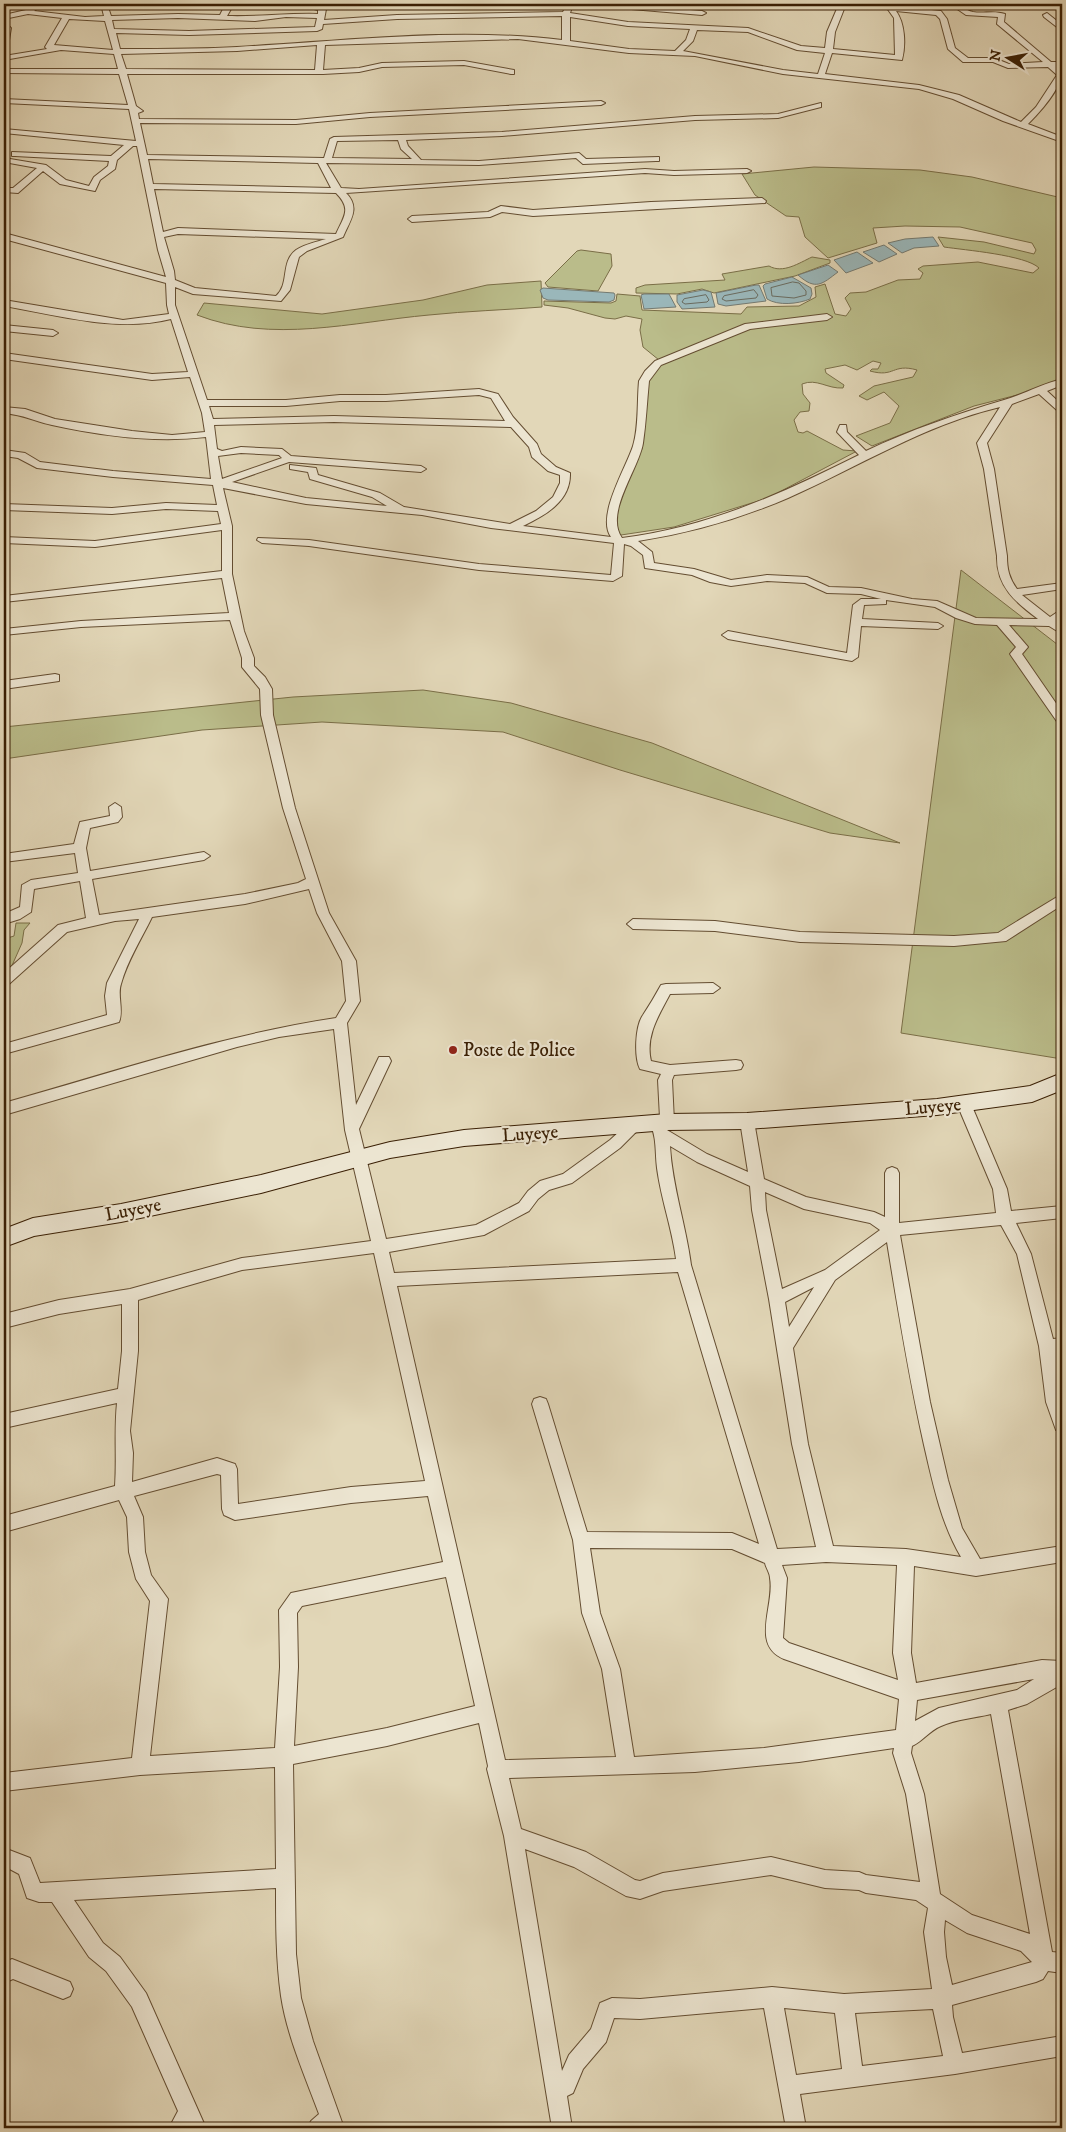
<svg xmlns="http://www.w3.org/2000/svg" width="1066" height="2132" viewBox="0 0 1066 2132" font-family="'IM FELL DW Pica',serif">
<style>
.green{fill:#babc8a;stroke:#7a6e47}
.water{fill:#9ab7ba;stroke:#747a71}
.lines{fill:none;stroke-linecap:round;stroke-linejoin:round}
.shore{stroke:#6a6b5f;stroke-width:1}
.street-casing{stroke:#644d31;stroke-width:2}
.secondary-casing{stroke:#3a1f04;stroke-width:2}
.street{fill:#ece5d1;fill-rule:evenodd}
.secondary{fill:#ece5d1;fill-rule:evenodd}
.poi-dot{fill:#8f2418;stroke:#ece5d1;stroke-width:2}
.labels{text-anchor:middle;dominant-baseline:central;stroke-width:4.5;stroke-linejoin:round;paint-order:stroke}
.poi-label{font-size:19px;fill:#3a1f04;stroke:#ece5d1;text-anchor:start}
.street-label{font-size:19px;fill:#3a1f04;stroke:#ece5d1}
</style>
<rect width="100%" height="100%" fill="#e2d7b8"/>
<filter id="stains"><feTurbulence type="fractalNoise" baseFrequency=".004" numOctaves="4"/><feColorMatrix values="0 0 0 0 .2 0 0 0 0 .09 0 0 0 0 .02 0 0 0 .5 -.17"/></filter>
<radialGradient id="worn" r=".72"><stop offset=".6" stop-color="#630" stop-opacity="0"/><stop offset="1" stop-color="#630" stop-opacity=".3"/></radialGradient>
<path class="green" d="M814 167 920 170 972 177 1062 198V379L1033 391 974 406 872 446 856 436 890 423 899 406 884 392 867 400 859 396 874 386 913 377 917 370C892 363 895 378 870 371L872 369H878L881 363 873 361 857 370 845 365 825 369 826 373 844 385 843 388C827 389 817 378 802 384L803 394 810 403 809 411 800 412 794 420 798 432 803 433 807 431 843 450 857 451 768 498 674 527 621 535 612 529 630 467 642 449 647 381 659 360 643 347 640 330 642 319 626 316 615 319 605 318 568 308 544 305V301L611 303 616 301 617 294 640 296 642 310 741 314 747 307 799 306 816 297 815 287 825 284 835 314 846 316 851 309 845 298 850 293 866 292 898 280 920 279 923 273 918 269 923 266 978 262 1033 273 1039 268C1026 255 964 250 944 247L938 237 984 242 1034 254 1036 250 1032 243 960 227 905 226 873 228 877 243 828 258 805 237 799 217 786 216 755 195 742 174Z
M581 250 611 254 612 266 598 291 548 287 545 283 577 251Z
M812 257 830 260V263L795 276 714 293 702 289 677 294 636 293V288L645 285 725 280 722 274 769 266C783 274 799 263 812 257Z
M541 281 542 307C505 310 467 311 429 315 352 322 272 344 197 315L204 303 322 314 423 300 487 285Z
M961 570 1062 648V1059L901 1033Z
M423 690 511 703 652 743 900 843 830 833 620 770 503 732 322 722 202 730 4 759V727L293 697Z
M16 923H30L24 930 22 943 10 970 4 972V939L14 936Z"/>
<path class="water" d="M933 237 939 246 914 248 902 253 888 243 905 239Z
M884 245 897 254 879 262 863 252Z
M857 252 873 263 846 273 834 260Z
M828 265 838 272C822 284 816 291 798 275Z
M792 277 811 288 812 294 810 299C798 304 778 306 767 299L763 286 765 284Z
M756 285H759L766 301 726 306 718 304 716 293Z
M543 288 614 293 615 295 614 300 609 302 548 300 543 298 540 290Z
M703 290 711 292 715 307 682 309 677 302V295Z
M644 294H669L676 307 644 309 641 295Z"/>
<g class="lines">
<path class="shore" d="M793 282 799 283 806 291V295L794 298 772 296 771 288Z
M754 290 758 295 756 298 726 301 722 299 724 296Z
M706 295 709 300 707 302 685 304 682 302 684 299Z"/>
<defs>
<path id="street" d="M35 4H43L34 11 85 17 104 16 101 4H107L111 16 178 14 220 15 223 9V4H229L231 9 227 16C257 17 287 13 318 14V10L310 8 320 4H372L326 9 324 20 397 15 563 12 567 4H573L570 13 628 22 748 28 801 46 825 48 827 32 839 4H846L835 32 833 49 895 55 894 18 884 4H891L893 6 941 11 947 19 955 48 968 58H994L1009 64 1043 62 997 24 998 17 966 15 950 4C960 3 964 10 973 12 984 14 993 10 1005 14L1004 22 1051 62H1062V66H1057L1062 71C1062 88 1039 113 1028 124L1062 137V142L1003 121 953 99 919 89 783 74 695 56 629 53 518 39 325 45 323 70 359 68 382 63 464 61 514 70V74H511L464 65 382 67 359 72 323 74H127L136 106 143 111 138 113 139 119 296 120 370 113 601 101 605 103 601 105 370 117 296 124 140 123 147 155 324 158 330 139 334 137 502 132 695 116 778 114 821 103V107L778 118 695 120 502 136 406 140 408 146 421 160 479 161 579 153 586 159 659 157V161H656L583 164 576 158 479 165 326 163 341 188 359 189 645 169 674 171 747 169 751 171 747 173 674 175 645 173 346 193C361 208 350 220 343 237L307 251 299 257 290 290 281 301 193 294 175 287V305L207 400H286L340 395H386L479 389 498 394 513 417 537 444 541 454 556 467 570 473C571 501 546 515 523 526L611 537C596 516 626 468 633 446 639 427 637 402 639 381L645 371 655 361 745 324 827 314 832 317 827 320 750 329 661 365 649 381C647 401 646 423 643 443 639 469 604 513 622 538 709 527 781 494 859 455L837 432 840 425H846L847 432 866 451C910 430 957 414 1004 400 1024 394 1042 384 1062 379V385L1047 391 1062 405V413L1059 412 1039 394 1012 404 987 443 994 469 1007 556C1007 569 1009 578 1017 589L1062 583V589L1022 595 1050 617 1062 609V618L1058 623 1062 626V634L1049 626 1009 625 1028 647 1022 654 1062 712V724L1058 723 1012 657 1010 654 1016 647 997 625 975 624 956 618 935 607 886 600V604L864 605 862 619 938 623 943 626 938 629 861 626 858 657 852 661 728 639 722 635 728 631 847 653 853 605 861 599H881L861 594 827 593 805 583 767 581 731 586 710 582 692 575 645 568 643 555 631 546 624 544 622 576 613 581 479 570 309 546 262 543 257 540 258 538 309 540 479 564 611 575 614 543 491 528 422 515 306 504 223 488 232 526V574L244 631 254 658V666L265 677 272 689 273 715 295 808 329 913 356 961 360 1001 347 1023 356 1105 379 1057H389L391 1061 359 1129 386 1239 476 1225 519 1203 528 1191 540 1181 563 1174 610 1140 632 1120H642L644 1124 620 1148 572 1183 549 1190 538 1199 529 1211 484 1235 389 1252 394 1273 676 1259C672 1228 661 1199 657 1168 655 1152 657 1138 650 1123L652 1119 660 1118 658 1080 661 1074 640 1069C634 1058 635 1026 643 1015 649 1006 655 996 661 985L666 984 713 983 720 988 713 993 670 994C659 1015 645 1036 651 1061L670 1065 736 1060 741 1061 743 1065 741 1069 736 1070 674 1075 672 1080 674 1122 672 1126 666 1127 667 1130 707 1154 748 1172 740 1121 742 1117H752L754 1121 764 1179 806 1197 874 1212 885 1217V1173L887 1169 892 1167 897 1169 899 1173V1223L996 1213 993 1189 957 1104 959 1100H969L971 1104 1007 1189 1011 1211 1062 1206V1218L1016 1223 1031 1254 1053 1339 1062 1338V1352H1056L1062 1403V1432L1056 1430 1046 1402 1039 1346 1017 1254 1001 1225 900 1235 930 1402 948 1480 962 1528 980 1559 1062 1546V1562L976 1576 914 1566 911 1653 916 1683 1042 1660 1062 1661V1684L1027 1704 1008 1710 1052 1952 1062 1953V1973L1048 1971 1043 1979 1036 1982 952 2005 953 2017 962 2053 1062 2036V2056L955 2074 800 2094 806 2128H786L764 2008 640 2019 614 2018 606 2042 583 2069 573 2093 567 2096 572 2128H552L504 1836 487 1769 488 1766 479 1723 387 1746 293 1764 296 1954 301 1998 313 2041 344 2128H308L311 2121 319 2114C305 2076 287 2036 281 1996 276 1960 276 1924 276 1888L74 1900 103 1943 120 1957 146 1993 206 2128H169L178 2111 132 2007 106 1971 89 1957 52 1902H39L27 1898 19 1874 4 1866V1848L30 1858 40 1883 276 1869 275 1767 140 1775 4 1791V1773L132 1758 150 1601 136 1579 129 1552 127 1517 119 1500 4 1532V1516L115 1486C117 1458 114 1431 117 1403L4 1428V1414L118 1389 122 1351V1304L59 1314 4 1328V1314L59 1300 130 1289 242 1258 371 1241 345 1130 334 1029 279 1037 237 1047 4 1115V1103C114 1072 223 1035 336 1018L346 1001 342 961 317 913 309 889 245 904 152 917C142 938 127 961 121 984 117 995 124 1011 119 1022L4 1054V1044L107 1015 105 996 107 983 139 919 115 921 67 932 9 984 4 985V973L58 925 86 918 80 881 34 889 31 912 20 919 4 924V914L20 907 22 885 31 880 78 873 75 853 4 862V854L74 844 80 822 110 816 109 807 115 803 121 807 122 817 118 822 90 828 86 848 90 871 204 852 210 856 204 860 92 879 99 915 245 894 298 883 306 879 283 808 261 715 260 689 242 667V658L230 620 81 627 4 635V629L81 621 229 613 222 578 4 602V596L222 571V530L95 547 4 543V537L95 541 221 524 218 511 166 509 112 514 4 510V504L112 508 166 503 217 505 213 485 113 477 37 468 18 458 4 456V450L25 453 40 462 113 471 211 479 206 437C155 443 102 436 52 425 34 421 24 415 4 413V407L25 409 55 419 132 431 172 435 205 432 202 413 190 377 152 380 4 359V353L152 374 188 372 171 319C117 333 58 315 4 306V300L123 320 169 314 167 305 166 283 4 239V233L166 277 158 250 137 146H133L117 160 115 169 100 180 95 191 60 184 43 171 18 193 4 192V188H13L37 168 4 162V158L46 165 66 180 89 186 94 177 108 166 109 161 15 156H12V152L111 156 124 145 4 133V129L136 141 129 109 4 103V99L128 105 119 74 4 73V69H118L114 54 61 50 4 60V56L47 49 45 47 62 18 28 14 4 19V15L26 10ZM896 11 936 15 940 19 948 49 963 62H993L1008 68 1048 67 1057 75 1036 107 1021 122 959 95 919 85 825 74 832 53 902 60C906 45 905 23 896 11ZM562 16V40C455 27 345 41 237 47 198 49 159 49 120 49L116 33 189 35 317 31 322 29 323 24 397 19ZM286 17 317 18 315 27 189 31 114 29 112 20 178 18 255 21ZM570 17 628 26 690 29 686 40 675 51 629 49 570 41ZM69 19 105 21 113 50 54 45ZM697 30 748 32 797 50 825 53 818 74 783 70 683 51 693 41ZM317 45 315 70 126 69 121 54 237 51ZM398 140 401 149 412 159 332 158 337 141ZM148 159 318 163 331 188 153 184ZM154 189 336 193C352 209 344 216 336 234L178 228 163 232ZM178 234 326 239C316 242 305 244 296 250 280 262 290 284 276 296L195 288 175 280 174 271 164 237ZM479 395 491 398 505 421 334 416 213 419 209 406H286L340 401H386ZM1000 407 977 443 984 469 997 556C996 586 1016 603 1038 619L976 618 937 601 912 599 861 588 829 587 807 577 767 575 731 580 694 569 654 563 652 552 638 541C690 533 739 519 788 498 858 467 924 425 1000 407ZM334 422 511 427 529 447 532 457 548 471 560 475V483L553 497 536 511 510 524 404 507 380 493 318 475 316 468 290 465V469L308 472 310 479 372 497 387 506 306 498 232 482 289 462 421 472 426 469 421 466 291 456 282 449 241 447 222 451 217 449 214 425ZM241 453 279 455 282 458 222 479 218 456ZM670 1146 697 1162 750 1186 752 1210 769 1299 792 1444 816 1547 777 1549 691 1265C686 1225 672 1186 670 1146ZM765 1192 804 1209 870 1223 880 1230 825 1270 782 1289 766 1210ZM887 1242C898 1310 909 1378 924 1445 933 1484 941 1523 961 1557L906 1549 833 1546 808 1444 793 1348 835 1280ZM374 1253 425 1481 351 1487 238 1504 237 1469 235 1464 217 1458 132 1482 133 1453 130 1431 138 1351V1300L242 1270ZM678 1272 759 1544 732 1533 587 1532 548 1404 546 1399 540 1397 534 1399 532 1404 573 1540 582 1613 602 1669 616 1757 505 1760 397 1286ZM814 1287 789 1327 785 1302ZM217 1474 221 1475 222 1509 224 1515 235 1520 351 1503 428 1496 443 1562 291 1593 279 1610 280 1667 275 1748 150 1756 168 1599 151 1575 145 1552 143 1517 134 1496ZM590 1548 732 1549 765 1563C766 1568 770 1573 770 1578 775 1605 750 1645 784 1659L899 1699 896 1730 764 1748 634 1757 620 1669 600 1613ZM826 1562 897 1565 893 1653 898 1680 789 1643 783 1638 787 1578 782 1565ZM446 1577 475 1706 387 1728 294 1746 298 1667 297 1613 302 1606ZM1034 1679 1017 1690 939 1708 915 1721 917 1700ZM991 1714 1030 1934 972 1915 940 1894 924 1794 911 1753 912 1746C923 1741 929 1731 941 1726 956 1719 975 1718 991 1714ZM894 1748 893 1753 906 1794 920 1882 866 1875 859 1872 825 1870 771 1857 663 1873 640 1881 635 1880 586 1852 521 1829 509 1778 695 1772 799 1762ZM525 1849 574 1867 626 1896 640 1899 663 1891 771 1875 825 1888 859 1890 866 1893 916 1900 928 1908 924 1932 932 1989 844 1994 772 1987 640 1999 612 1998 600 2003 591 2029 569 2055 562 2071ZM945 1920 967 1933 1021 1951 1032 1962 952 1985 946 1957 944 1932ZM784 2008 835 2013 842 2069 796 2075ZM933 2009 943 2056 862 2066 855 2013Z
M51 4H88L84 6H55Z
M592 4H618L702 11 706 13 702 15 596 6Z
M1047 13 1062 25V31L1044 17 1043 15Z
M4 22 11 28 8 46 4 48Z
M762 198 766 201 765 203 533 216 502 212 490 217 412 222 408 219 412 216 488 212 501 206 533 210 651 202Z
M4 325 53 330 58 333 53 336 4 331Z
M55 674 59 675V681L4 689V681Z
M1062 894V905L1006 941 954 946 800 942 715 931 633 929 627 924 633 919 715 921 800 932 954 936 998 933Z
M12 1959 70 1982 73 1989 70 1996 63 1999 13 1979 4 1983V1963Z"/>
<path id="secondary" d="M1062 1073V1090L1032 1102 937 1115 747 1129 667 1130 464 1146 390 1158 261 1193 121 1222 34 1236 4 1247V1229L33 1218 121 1204 261 1175 390 1142 464 1130 667 1114 747 1113 937 1099 1030 1086Z"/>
</defs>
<use href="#street" class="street-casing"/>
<use href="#secondary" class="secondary-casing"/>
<use href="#street" class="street"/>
<use href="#secondary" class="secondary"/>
</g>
<circle class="poi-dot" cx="453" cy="1050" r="5"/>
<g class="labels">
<g class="poi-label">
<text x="463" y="1050">Poste de Police</text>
</g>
<g class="street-label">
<text transform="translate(933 1107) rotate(-5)">Luyeye</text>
<text transform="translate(530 1134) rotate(-4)">Luyeye</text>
<text transform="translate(133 1210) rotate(-11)">Luyeye</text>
</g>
</g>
<rect width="1066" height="2132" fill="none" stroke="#e2d7b8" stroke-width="20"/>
<rect x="5" y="5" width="1056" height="2122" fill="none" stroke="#3a1f04" stroke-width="2.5"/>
<rect x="10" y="10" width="1046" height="2112" fill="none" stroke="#3a1f04"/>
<g transform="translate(1008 58) rotate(281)" stroke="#ece5d1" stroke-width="4" paint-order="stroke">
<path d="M0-4L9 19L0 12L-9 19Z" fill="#3a1f04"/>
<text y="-8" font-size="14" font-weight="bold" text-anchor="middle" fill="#3a1f04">N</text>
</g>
<rect width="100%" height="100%" filter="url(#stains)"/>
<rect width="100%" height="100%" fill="url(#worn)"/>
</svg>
